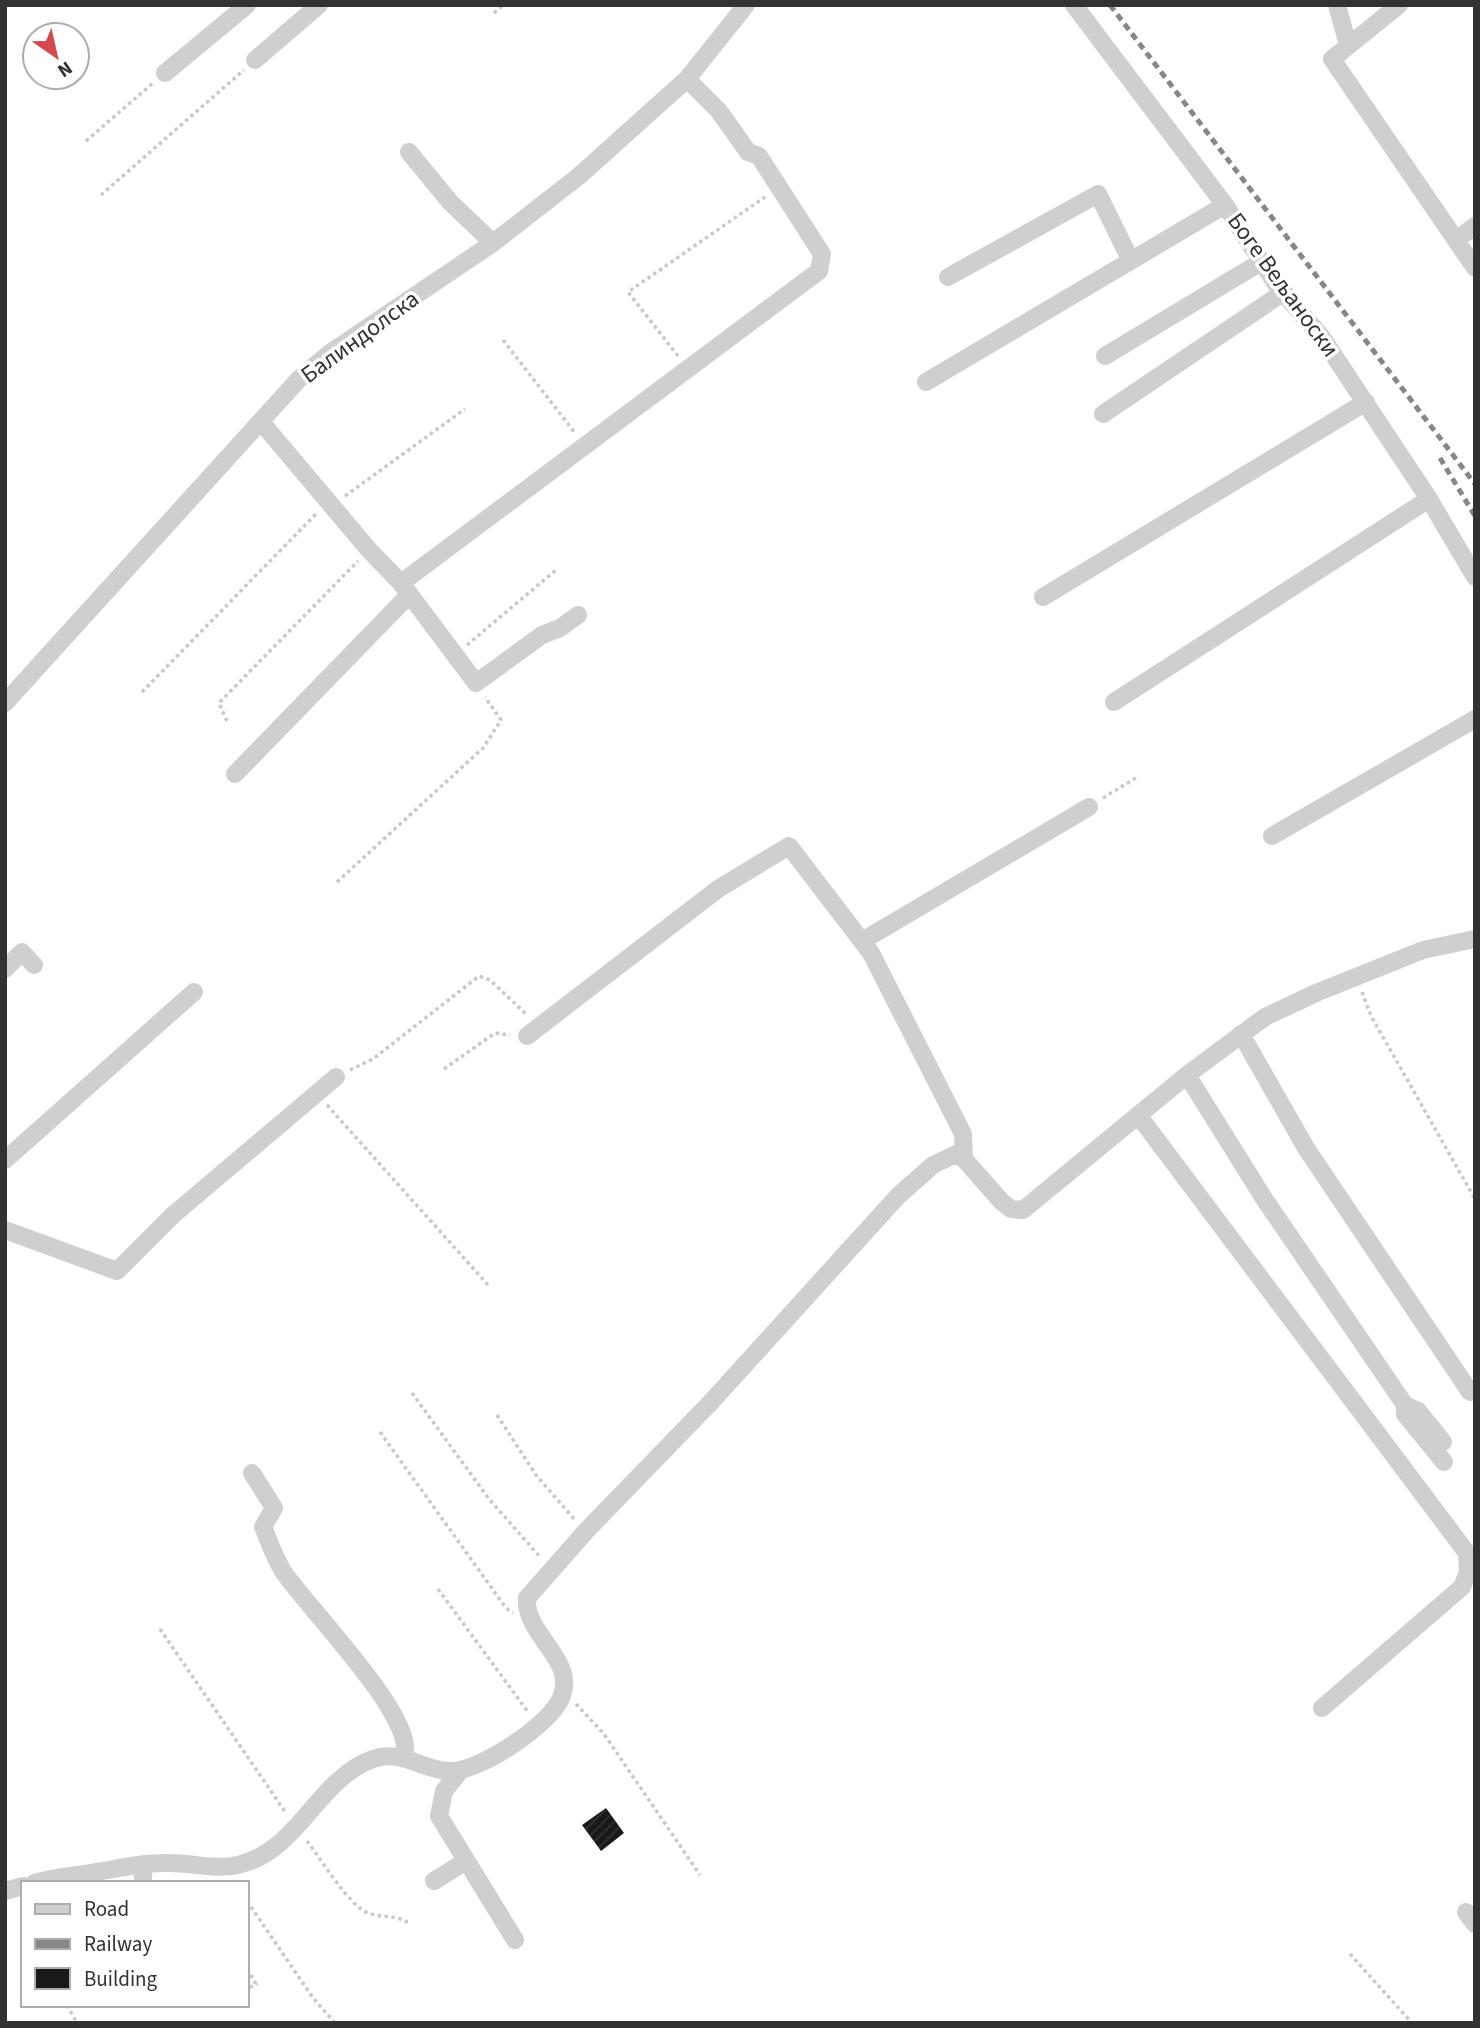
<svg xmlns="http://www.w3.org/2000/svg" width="1480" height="2028" viewBox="0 0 1480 2028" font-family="'Source Sans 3',sans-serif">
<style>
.building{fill:url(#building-hatch)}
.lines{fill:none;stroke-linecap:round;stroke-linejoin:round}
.path{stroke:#c9c9c9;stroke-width:3.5;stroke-dasharray:3.5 3.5;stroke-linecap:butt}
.minor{stroke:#cfcfcf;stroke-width:18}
.rail{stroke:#878787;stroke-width:5;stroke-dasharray:7 5;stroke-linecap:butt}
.labels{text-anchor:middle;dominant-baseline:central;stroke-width:7;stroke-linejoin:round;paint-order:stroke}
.street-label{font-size:24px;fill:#323232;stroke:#fff}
</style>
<defs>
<pattern id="building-hatch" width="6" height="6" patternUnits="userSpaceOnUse" patternTransform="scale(1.75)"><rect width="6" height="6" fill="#191919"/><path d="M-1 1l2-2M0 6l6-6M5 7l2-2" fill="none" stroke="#323232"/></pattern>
</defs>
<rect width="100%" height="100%" fill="#fff"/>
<path class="building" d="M606 1808 624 1833 601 1851 582 1825Z"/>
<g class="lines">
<path class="path" d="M494 13 503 5
M86 141 153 83
M101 195 244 70
M503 340 575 433
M678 356 628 292 765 197
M345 496 465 409
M467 645 556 570
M142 692 317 513
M227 721 219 703 358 561
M1103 798 1139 776
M337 882 483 748 501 720 485 697
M1362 992 1371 1016 1475 1199
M444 1069 495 1033 510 1035
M350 1070 373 1059 479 976 490 980 527 1015
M327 1105 488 1285
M412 1393 489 1499 540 1557
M497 1415 536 1475 575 1520
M380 1432 506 1608 513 1613
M438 1589 528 1712
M160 1629 286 1813
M576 1704 604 1734 700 1875
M307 1841C321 1859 349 1906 368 1913 384 1919 394 1913 410 1924
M247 1901 313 1998 335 2023
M1350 1954 1412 2023
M247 1969 256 1984 247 1989
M67 2005 77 2023"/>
<path class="minor" d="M1074 5 1225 205 1278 287 1321 336 1429 499 1475 577
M1337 5 1348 45
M1399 5 1332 59 1475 268
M255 60 319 5
M165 73 247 5
M409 152 450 202 493 243
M1456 240 1475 226
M948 277 1098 194 1130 259
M1105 356 1261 262
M926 382 1225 205
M1103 414 1284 292
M262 423 369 550 401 583 476 683 542 635 560 628 578 615
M401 583 819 271 822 254 759 156 748 152 719 111 687 79
M1043 597 1366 402
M1114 702 1429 499
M5 703 299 379 330 353 493 243 579 176 687 79 746 5
M235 774 409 595
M1272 836 1475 719
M862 941 1089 807
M5 969 22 952 34 965
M1241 1034 1306 1148 1470 1392
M527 1036 718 889 789 846 871 953 963 1134 964 1159
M1187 1075 1263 1197 1405 1405V1414L1444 1462
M1138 1115 1467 1553 1468 1572 1462 1587 1322 1708
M5 1160 194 992
M5 1230 117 1271 173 1215 336 1077
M1405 1405 1418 1411 1443 1442
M252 1473 274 1508 263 1527C269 1541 274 1557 283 1571 302 1602 422 1722 403 1757
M461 1770 444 1791 439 1816 515 1940
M434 1881 466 1861
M34 1883C54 1877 75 1876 96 1872 121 1868 145 1862 170 1863 192 1863 216 1870 238 1865 299 1851 317 1779 373 1759 402 1749 421 1770 449 1771 478 1773 550 1725 561 1698 578 1660 524 1635 527 1598L587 1530 711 1402 898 1196 933 1165 956 1154 964 1159 1002 1202 1011 1209 1023 1210 1187 1075 1265 1017 1316 993 1423 950 1475 939
M143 1883V1864
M5 1891 23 1886
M1466 1912 1475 1924"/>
<path class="rail" d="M1110 5 1475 484
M1440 458 1475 516"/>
</g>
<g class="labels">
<g class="street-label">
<text transform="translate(1283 285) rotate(54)">Боге Вељаноски</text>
<text transform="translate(360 337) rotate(-36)">Балиндолска</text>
</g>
</g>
<rect width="1480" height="2028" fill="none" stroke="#323232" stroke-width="14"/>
<rect x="21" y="1881" width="228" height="126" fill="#ffffff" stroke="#adadad" stroke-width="2"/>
<rect x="35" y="1904" width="35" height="10" fill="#cfcfcf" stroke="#adadad" stroke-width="2"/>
<text x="84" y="1916" font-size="21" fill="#323232">Road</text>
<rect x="35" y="1939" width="35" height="10" fill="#878787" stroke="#adadad" stroke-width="2"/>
<text x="84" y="1951" font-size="21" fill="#323232">Railway</text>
<rect x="35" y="1968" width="35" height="21" fill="#191919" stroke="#adadad" stroke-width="2"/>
<text x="84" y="1986" font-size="21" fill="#323232">Building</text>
<g transform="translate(56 56) rotate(146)"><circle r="33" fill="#ffffff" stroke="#adadad" stroke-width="2"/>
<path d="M0-5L12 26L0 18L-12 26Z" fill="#d5484b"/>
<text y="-10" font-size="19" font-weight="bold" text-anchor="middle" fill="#323232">N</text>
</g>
</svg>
